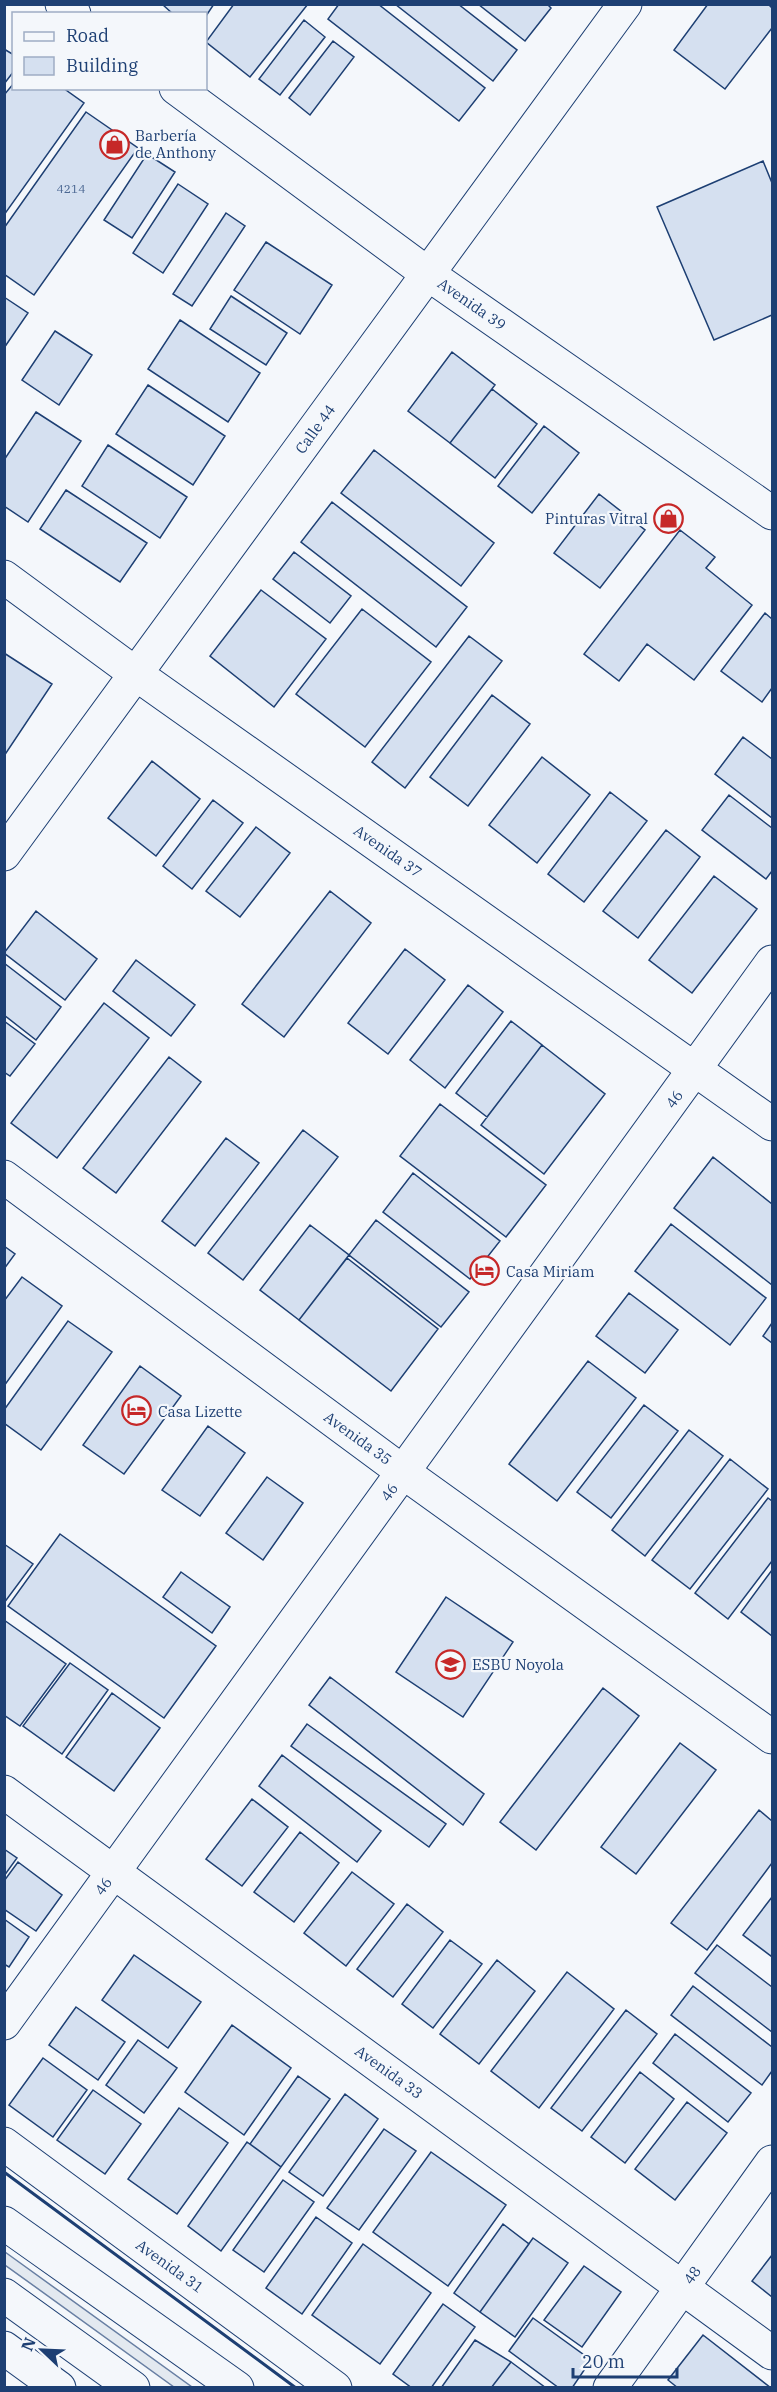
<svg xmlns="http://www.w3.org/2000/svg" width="777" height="2392" viewBox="0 0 777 2392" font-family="'IBM Plex Serif',serif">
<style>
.green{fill:#e3e9f0;stroke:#687fa3;stroke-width:1.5}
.building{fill:#d5e0f0;stroke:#1d3f73;stroke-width:1.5}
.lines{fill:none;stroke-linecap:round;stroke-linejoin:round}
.minor-casing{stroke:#1d3f73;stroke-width:35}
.major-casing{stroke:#1d3f73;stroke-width:35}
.minor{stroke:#f4f7fb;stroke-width:33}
.major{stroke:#f4f7fb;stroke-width:33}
.wall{stroke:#1d3f73;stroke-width:3}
.labels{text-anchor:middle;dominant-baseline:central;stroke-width:4.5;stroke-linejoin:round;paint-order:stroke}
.number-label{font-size:12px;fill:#4b6792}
.poi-label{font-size:15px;fill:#1d3f73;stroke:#f4f7fb;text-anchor:start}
.street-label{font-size:15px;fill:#1d3f73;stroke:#f4f7fb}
</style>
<rect width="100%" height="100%" fill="#f4f7fb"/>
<path class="green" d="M5 2252 192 2387H174L5 2265Z"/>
<path class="building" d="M162 4H214L206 16V14H173Z
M234 4H308L250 77 206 42Z
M339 4H378L485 88 459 121 328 19Z
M395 4H458L517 50 493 81Z
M478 4H547L551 8 525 41Z
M708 4H768L772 8V28L725 89 674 50Z
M304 20 325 37 280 95 259 79Z
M333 41 354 57 310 115 289 98Z
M4 49 14 55V71L4 84Z
M14 83V88H63L84 103 4 215V95Z
M86 112 138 148 34 295 4 274V228Z
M147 154 175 172 132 238 104 220Z
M763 161 772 183V315L714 340 657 207Z
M178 184 208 204 163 273 133 253Z
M226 213 245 226 192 306 173 294Z
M266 242 332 285 300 334 234 290Z
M231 296 287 333 266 365 210 329Z
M4 297 28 313 4 348Z
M180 320 260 373 228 422 148 369Z
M55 331 92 355 59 405 22 380Z
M452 352 495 385 450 443 408 411Z
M148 385 225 436 193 485 116 434Z
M492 389 537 424 495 478 450 443Z
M36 412 81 441 28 522 4 506V460Z
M544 426 579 453 532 513 498 486Z
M108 445 187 497 160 538 82 486Z
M374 450 494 543 461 586 341 493Z
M66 490 147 543 120 582 40 529Z
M599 494 645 530 600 588 554 553Z
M332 502 467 607 436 647 301 542Z
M680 530 715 557 706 568 752 605 694 680 647 644 619 681 584 654Z
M294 552 351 596 330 623 273 579Z
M261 590 326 639 274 707 210 656Z
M362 609 431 662 365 747 296 694Z
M765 613 772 619V688L762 702 721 671Z
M469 636 502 661 405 788 372 762Z
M4 653 52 684 4 756Z
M492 695 530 724 468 806 430 777Z
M743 737 772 759V818L715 774Z
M542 757 590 795 537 863 489 825Z
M152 761 200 799 156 856 108 818Z
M610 792 647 821 584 902 548 874Z
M729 795 772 828V871L766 879 702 830Z
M213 800 243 823 192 889 163 866Z
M256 827 290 853 240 917 206 891Z
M666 830 700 857 638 938 603 911Z
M714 876 757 909 692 993 649 960Z
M330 891 371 923 284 1037 242 1004Z
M36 911 97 959 65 1000 4 953Z
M405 949 445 980 388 1054 348 1023Z
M136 960 195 1005 171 1036 113 991Z
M4 963 61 1007 36 1040 4 1015Z
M468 985 503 1012 445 1088 410 1060Z
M104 1003 149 1038 57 1158 11 1123Z
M4 1021 35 1044 10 1076 4 1072Z
M511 1021 542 1045 487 1117 456 1093Z
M542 1045 605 1094 544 1174 481 1125Z
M169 1057 201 1082 116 1193 83 1168Z
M440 1104 546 1185 506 1237 400 1156Z
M303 1130 338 1157 243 1280 208 1253Z
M226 1138 259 1163 195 1246 162 1221Z
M713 1157 772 1204V1285L674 1208Z
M413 1173 500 1241 470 1279 383 1212Z
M376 1220 469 1292 441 1327 349 1255Z
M671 1224 766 1298 730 1345 635 1271Z
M310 1225 349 1255 299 1320 260 1290Z
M4 1246 15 1254 4 1269Z
M347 1258 438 1329 391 1391 299 1320Z
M22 1277 62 1306 4 1386V1301Z
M629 1293 678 1330 645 1373 596 1336Z
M68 1321 112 1352 41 1450 4 1423V1410Z
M772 1323V1343L763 1336Z
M588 1361 636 1398 557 1501 509 1464Z
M140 1366 181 1396 124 1474 83 1445Z
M644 1405 678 1431 611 1518 577 1492Z
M208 1426 245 1453 200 1516 162 1490Z
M689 1430 723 1456 645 1556 612 1530Z
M730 1459 768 1489 690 1589 652 1560Z
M267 1477 303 1503 263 1560 226 1533Z
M768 1498 772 1501V1561L728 1619 695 1593Z
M60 1534 216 1646 164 1718 8 1606Z
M4 1544 33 1564 4 1603Z
M772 1570V1636L741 1612Z
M181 1572 230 1607 212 1633 163 1597Z
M446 1597 513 1642 463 1717 396 1672Z
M4 1620 66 1664 20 1726 4 1715Z
M70 1663 108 1690 62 1754 23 1726Z
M330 1677 484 1794 463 1825 309 1705Z
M603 1688 639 1716 536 1850 500 1822Z
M112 1693 160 1728 114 1791 66 1757Z
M307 1724 446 1824 429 1847 291 1746Z
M680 1743 716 1770 636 1874 601 1847Z
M282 1755 381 1831 357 1862 259 1786Z
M252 1799 288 1827 242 1886 206 1859Z
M759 1810 772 1821V1863L707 1950 671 1923Z
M300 1832 339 1863 294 1922 254 1892Z
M4 1849 17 1858 4 1876Z
M18 1862 62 1895 36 1931 4 1909V1881Z
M352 1872 394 1904 346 1966 304 1933Z
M772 1897V1954L771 1956 743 1935Z
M407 1904 443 1932 393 1997 357 1969Z
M4 1919 29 1937 9 1967 4 1964Z
M450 1940 482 1964 433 2028 402 2004Z
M717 1945 772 1987V2032L695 1973Z
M134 1955 201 2002 168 2048 102 2000Z
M497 1960 535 1991 479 2064 440 2034Z
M567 1972 614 2009 539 2108 491 2071Z
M693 1986 772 2047V2071L762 2085 671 2015Z
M76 2007 125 2042 98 2080 49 2045Z
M626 2010 657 2034 582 2131 551 2108Z
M232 2025 291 2068 244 2135 185 2092Z
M675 2034 751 2093 728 2122 653 2063Z
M138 2040 177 2068 144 2113 106 2085Z
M43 2058 87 2090 53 2137 9 2105Z
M640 2072 674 2099 625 2163 591 2137Z
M298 2076 330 2099 281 2167 250 2144Z
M93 2090 141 2124 105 2174 57 2140Z
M345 2094 378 2119 323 2196 289 2172Z
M687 2102 727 2133 675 2200 635 2169Z
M179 2108 228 2143 177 2214 128 2179Z
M384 2129 416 2151 359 2230 327 2208Z
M247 2142 281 2167 221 2251 188 2226Z
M431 2152 506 2205 448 2286 373 2232Z
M283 2180 314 2202 264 2272 233 2250Z
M316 2217 352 2243 302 2314 266 2288Z
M503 2224 529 2244 480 2312 454 2293Z
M533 2238 568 2263 515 2337 480 2312Z
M363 2244 431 2293 380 2364 312 2315Z
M772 2255V2297L752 2281Z
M584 2266 621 2292 582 2347 544 2320Z
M443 2304 475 2327 431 2388H412L393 2374Z
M533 2318 591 2360 572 2388H559L509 2351Z
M703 2335 771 2388H678L668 2380Z
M475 2340 511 2362 491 2388H441Z
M511 2362 546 2388H491Z"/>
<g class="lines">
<defs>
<path id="minor" d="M62 4 74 14
M176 88 428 274 772 513
M4 577 136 674 772 1124
M4 854 625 4
M4 1177 403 1472 772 1737
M4 1792 772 2353
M4 2023 772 962
M4 2144 335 2388
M4 2348 59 2388
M610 2388 772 2162"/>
<path id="major" d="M4 2223 237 2388
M4 2295 133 2388"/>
</defs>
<use href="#minor" class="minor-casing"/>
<use href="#major" class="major-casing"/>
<use href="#minor" class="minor"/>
<use href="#major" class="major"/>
<path class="wall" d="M4 2172 296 2388"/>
</g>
<defs>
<symbol id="shop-ring" viewBox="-11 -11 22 22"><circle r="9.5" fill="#f4f7fb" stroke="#c62828" stroke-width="1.5"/><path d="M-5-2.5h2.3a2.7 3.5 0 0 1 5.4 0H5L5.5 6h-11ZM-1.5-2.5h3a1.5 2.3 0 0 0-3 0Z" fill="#c62828"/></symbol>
<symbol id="hotel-ring" viewBox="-11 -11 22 22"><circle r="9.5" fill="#f4f7fb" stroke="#c62828" stroke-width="1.5"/><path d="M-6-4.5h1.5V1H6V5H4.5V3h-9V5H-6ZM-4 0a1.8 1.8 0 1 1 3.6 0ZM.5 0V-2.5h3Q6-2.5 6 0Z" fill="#c62828"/></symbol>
<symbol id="school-ring" viewBox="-11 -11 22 22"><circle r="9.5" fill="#f4f7fb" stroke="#c62828" stroke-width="1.5"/><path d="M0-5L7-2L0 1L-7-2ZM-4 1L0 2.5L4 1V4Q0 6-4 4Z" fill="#c62828"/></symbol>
</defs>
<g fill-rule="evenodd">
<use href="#shop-ring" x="98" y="128" width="33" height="33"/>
<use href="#shop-ring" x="652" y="502" width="33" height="33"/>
<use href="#hotel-ring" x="468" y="1254" width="33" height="33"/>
<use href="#hotel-ring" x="120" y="1394" width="33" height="33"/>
<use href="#school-ring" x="434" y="1648" width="33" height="33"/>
</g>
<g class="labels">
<g class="number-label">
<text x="71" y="188">4214</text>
</g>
<g class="poi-label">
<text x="135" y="135">Barbería<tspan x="135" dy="17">de Anthony</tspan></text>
<text x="648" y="518" text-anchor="end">Pinturas Vitral</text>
<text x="506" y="1271">Casa Miriam</text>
<text x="158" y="1411">Casa Lizette</text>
<text x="472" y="1664">ESBU Noyola</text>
</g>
<g class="street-label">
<text transform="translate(472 304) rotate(35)">Avenida 39</text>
<text transform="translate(315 429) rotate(-54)">Calle 44</text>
<text transform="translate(388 851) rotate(35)">Avenida 37</text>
<text transform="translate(674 1099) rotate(-54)">46</text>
<text transform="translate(358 1438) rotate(36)">Avenida 35</text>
<text transform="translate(389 1492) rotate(-54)">46</text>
<text transform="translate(103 1886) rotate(-54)">46</text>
<text transform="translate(389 2072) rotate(36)">Avenida 33</text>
<text transform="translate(170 2266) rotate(36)">Avenida 31</text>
<text transform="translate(692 2275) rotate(-55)">48</text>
</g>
</g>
<rect width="777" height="2392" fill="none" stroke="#1d3f73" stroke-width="12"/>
<rect x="12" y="12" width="195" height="78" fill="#f4f7fb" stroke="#9eadc5" stroke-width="1.5"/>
<rect x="24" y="32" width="30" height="9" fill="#f4f7fb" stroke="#9eadc5" stroke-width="1.5"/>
<text x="66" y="42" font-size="18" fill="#1d3f73">Road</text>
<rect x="24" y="57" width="30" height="18" fill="#d5e0f0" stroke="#9eadc5" stroke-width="1.5"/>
<text x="66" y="72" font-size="18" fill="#1d3f73">Building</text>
<g transform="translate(42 2350) rotate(293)" stroke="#f4f7fb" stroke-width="4.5" paint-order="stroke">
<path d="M0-4.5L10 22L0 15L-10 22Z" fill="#1d3f73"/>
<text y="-9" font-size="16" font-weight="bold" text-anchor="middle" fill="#1d3f73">N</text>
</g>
<path d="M573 2368v9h104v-9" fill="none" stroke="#1d3f73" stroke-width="3"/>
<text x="582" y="2368" font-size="18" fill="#1d3f73" stroke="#f4f7fb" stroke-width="4.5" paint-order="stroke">20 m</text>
</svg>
